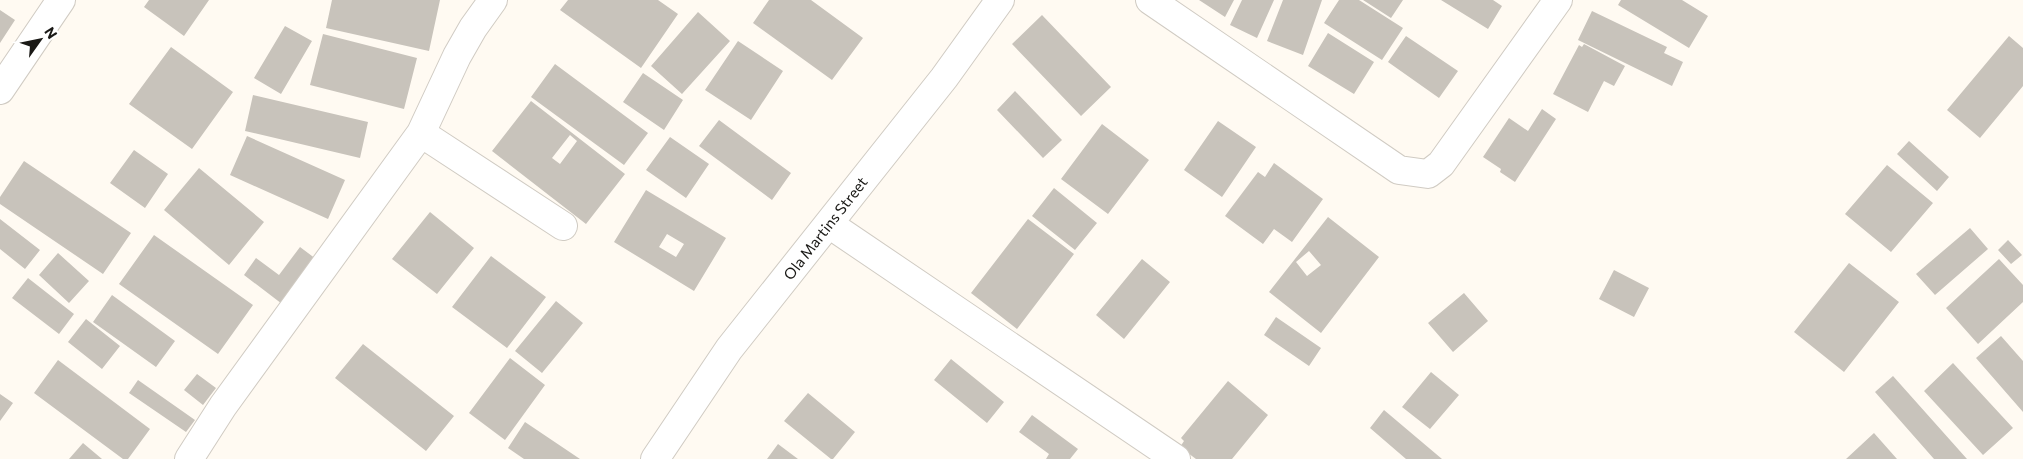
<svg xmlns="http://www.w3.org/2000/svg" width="2023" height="459" viewBox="0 0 2023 459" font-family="Commissioner,sans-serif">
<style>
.building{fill:#c8c3bb;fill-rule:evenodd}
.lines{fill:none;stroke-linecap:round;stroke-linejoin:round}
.street-casing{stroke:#d0cbc3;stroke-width:30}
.street{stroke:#fff;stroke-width:28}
.labels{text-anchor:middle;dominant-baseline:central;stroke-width:4;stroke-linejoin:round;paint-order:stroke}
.street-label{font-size:15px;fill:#1a1916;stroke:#fff}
</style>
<rect width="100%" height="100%" fill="#fffaf2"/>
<path class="building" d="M149 0H209L184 36 144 7Z
M332 0H440L429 51 326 28Z
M568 0H658L678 14 641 68 560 10Z
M769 0H811L863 38 832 80 753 23Z
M1199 0H1234L1225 17Z
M1242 0H1274L1257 38 1230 25Z
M1283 0H1322L1303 55 1267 41Z
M1339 0H1359L1403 28 1382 60 1324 23Z
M1363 0H1403L1391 18Z
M1441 0H1493L1502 6 1488 29Z
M1621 0H1682L1708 16 1689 48 1618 5Z
M0 10 15 20 0 43Z
M1592 11 1667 47 1664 53 1683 62 1672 86 1578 40Z
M698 12 730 41 682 94 651 66Z
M1042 15 1111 87 1081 116 1012 44Z
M285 26 312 41 281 94 254 78Z
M1328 33 1374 62 1354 94 1308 66Z
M323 34 417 58 404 109 310 85Z
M1406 36 1458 71 1439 98 1388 62Z
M2009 36 2023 48V86L1980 138 1947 110Z
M738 41 783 71 751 120 705 90Z
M1584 44 1625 66 1614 86 1604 81 1588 112 1553 94 1579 45 1582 47Z
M171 47 233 92 192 149 129 104Z
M555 64 648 133 624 165 531 97Z
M643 73 683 100 664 130 623 102Z
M1015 91 1062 140 1043 158 997 110Z
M253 95 368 122 360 158 245 131Z
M531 101 625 174 586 224 492 151ZM570 135 577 141 560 164 552 158Z
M1542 109 1556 119 1515 182 1500 172 1501 169 1483 157 1509 118 1528 131Z
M719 120 791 173 772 200 699 146Z
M1218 121 1256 147 1222 197 1184 170Z
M1102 124 1149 160 1108 214 1061 179Z
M247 136 345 180 328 219 230 175Z
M670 137 709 164 686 198 646 170Z
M1909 141 1949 177 1937 191 1897 154Z
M134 150 168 174 145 208 110 183Z
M24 161 131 233 103 274 0 204V197Z
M1274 163 1323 199 1292 242 1274 229 1263 244 1225 216 1258 172 1265 177Z
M1887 165 1933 203 1891 252 1845 214Z
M199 168 264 222 229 265 164 210Z
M1054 188 1097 223 1075 250 1032 216Z
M646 190 726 238 694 291 614 242ZM667 234 684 244 676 257 659 247Z
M430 212 474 248 437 294 392 259Z
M1328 217 1379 257 1321 333 1269 292ZM1309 251 1321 265 1307 276 1296 262Z
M0 219 40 250 25 269 0 249Z
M1028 219 1074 254 1017 329 971 293Z
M1970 228 1988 249 1935 295 1916 274Z
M154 235 253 305 218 354 119 284Z
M2008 240 2022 255 2011 264 1998 250Z
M300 247 320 262 286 307 244 275 256 258 279 275Z
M58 253 89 281 69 303 39 275Z
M491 256 546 297 507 348 452 307Z
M1142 259 1170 282 1124 339 1096 315Z
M1999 259 2023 285V302L1978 344 1946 308Z
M1849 263 1899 302 1844 372 1794 332Z
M1614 270 1649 288 1634 317 1599 299Z
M28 278 74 314 59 334 12 298Z
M1464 293 1488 321 1453 352 1428 323Z
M112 295 175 341 156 367 93 322Z
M556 301 583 323 542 373 515 351Z
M1276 317 1321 348 1309 366 1264 335Z
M86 319 120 346 102 369 68 342Z
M2001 336 2023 361V412L1976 358Z
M363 344 454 416 426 451 335 378Z
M510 358 545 385 505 440 469 413Z
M951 359 1004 402 987 423 934 380Z
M58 360 150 429 128 459H123L34 393Z
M1953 363 2013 428 1983 455 1924 391Z
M1431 372 1459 395 1430 429 1402 407Z
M197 374 216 388 203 405 184 390Z
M1893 376 1967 459H1934L1875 392Z
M138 380 195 420 186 432 129 393Z
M1228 381 1268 415 1232 459H1196L1180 447 1184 441 1181 438Z
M808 393 855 432 833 459H831L784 421Z
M0 394 13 403 0 421Z
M1384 410 1442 459H1406L1370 428Z
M1032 415 1078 449 1070 459H1046L1049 454 1019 432Z
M525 422 580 459H524L508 448Z
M1874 433 1897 459H1846Z
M83 443 102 459H69Z
M778 444 798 459H767Z"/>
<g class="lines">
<defs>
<path id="street" d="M1150 0 1399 170 1428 174 1441 164 1558 0
M0 90 61 0
M421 133 563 226
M829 224 1176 459
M189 459 223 406 421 133 457 56 473 28 493 0
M655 459 729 349 944 78 1000 0"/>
</defs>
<use href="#street" class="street-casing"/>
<use href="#street" class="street"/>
</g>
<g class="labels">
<g class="street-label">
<text transform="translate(825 228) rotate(-52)">Ola Martins Street</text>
</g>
</g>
<g transform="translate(40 40) rotate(57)" stroke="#ffffff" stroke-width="4" paint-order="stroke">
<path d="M0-4L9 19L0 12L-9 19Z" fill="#1a1916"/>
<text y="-8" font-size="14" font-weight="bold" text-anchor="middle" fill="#1a1916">N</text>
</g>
</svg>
